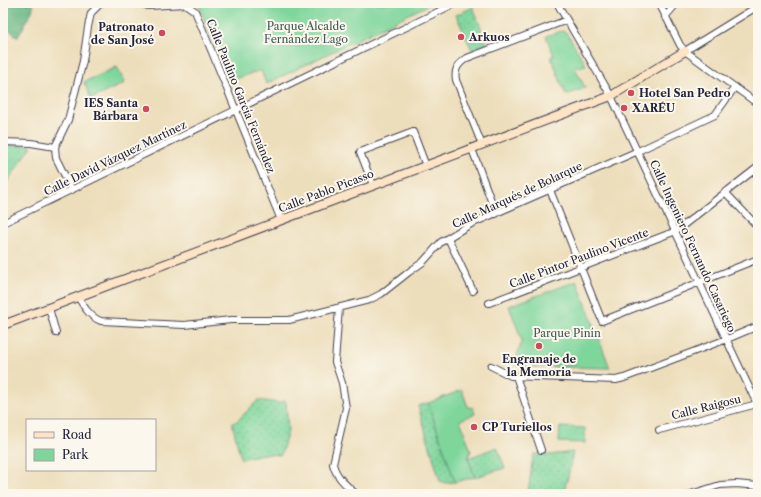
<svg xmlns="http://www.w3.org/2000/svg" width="761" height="497" viewBox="0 0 761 497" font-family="'Libre Caslon Text',serif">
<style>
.grass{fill:url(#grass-dots);stroke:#507c6b}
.forest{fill:url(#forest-crowns);stroke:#446c5f}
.park{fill:#7ed69b;stroke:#507c6b}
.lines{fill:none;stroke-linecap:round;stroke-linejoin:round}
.street-casing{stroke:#403e4e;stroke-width:8}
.secondary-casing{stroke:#403e4e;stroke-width:10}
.street{stroke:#fff;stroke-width:6}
.secondary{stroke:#fee4c6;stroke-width:8}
.poi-dot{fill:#d1495b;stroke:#fbf7ec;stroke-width:1.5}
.labels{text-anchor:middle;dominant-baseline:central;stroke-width:4;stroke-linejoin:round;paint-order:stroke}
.park-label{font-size:11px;fill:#3e5858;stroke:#fbf7ec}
.poi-label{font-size:11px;font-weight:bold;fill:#22223b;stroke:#fbf7ec;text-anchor:start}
.street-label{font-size:11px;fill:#22223b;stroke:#fbf7ec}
</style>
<defs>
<pattern id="grass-dots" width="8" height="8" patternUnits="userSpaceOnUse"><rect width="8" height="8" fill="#7ed69b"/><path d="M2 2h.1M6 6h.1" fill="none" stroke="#6db786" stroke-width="1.8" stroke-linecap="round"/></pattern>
<pattern id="forest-crowns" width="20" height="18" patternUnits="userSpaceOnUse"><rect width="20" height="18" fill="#66b783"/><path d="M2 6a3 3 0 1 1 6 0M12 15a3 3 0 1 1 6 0" fill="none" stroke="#54946c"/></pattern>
</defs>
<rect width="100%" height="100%" fill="#fbf7ec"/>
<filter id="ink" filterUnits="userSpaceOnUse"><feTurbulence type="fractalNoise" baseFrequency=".025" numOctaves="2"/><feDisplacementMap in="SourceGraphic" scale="8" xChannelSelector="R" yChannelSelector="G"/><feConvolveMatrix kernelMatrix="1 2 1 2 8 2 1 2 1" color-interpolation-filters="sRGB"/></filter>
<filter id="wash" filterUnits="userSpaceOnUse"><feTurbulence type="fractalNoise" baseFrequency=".012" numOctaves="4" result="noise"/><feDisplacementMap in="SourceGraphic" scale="16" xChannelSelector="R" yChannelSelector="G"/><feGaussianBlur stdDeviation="0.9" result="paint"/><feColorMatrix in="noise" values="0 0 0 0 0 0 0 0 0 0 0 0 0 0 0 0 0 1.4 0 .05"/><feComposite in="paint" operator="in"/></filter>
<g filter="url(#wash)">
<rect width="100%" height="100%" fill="#eddebb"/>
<path class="grass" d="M473 7 487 44 472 50 456 15Z
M3 145 32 146 3 188Z
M258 400 281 403 282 401H286L288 431 281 455 263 454 241 459 232 423 237 421Z
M428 403 455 482 445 483 440 481 418 406Z
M497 447 505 468 475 477 468 458Z
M573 452 567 482H566L565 487 566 488 565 492H562V494H563H528L532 462 534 454 550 455Z"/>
<path class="forest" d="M3 3H34L32 11 18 37 8 29 3 28Z"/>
<path class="park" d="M199 3H432L266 84 261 70 230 81 200 9Z
M562 31 567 33 586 65 575 68 585 88 566 95 551 57 554 56 546 36Z
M117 67 125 83 91 99 84 82Z
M577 281 610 368 522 366 514 364 522 341 509 306Z
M462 390 468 407 473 408 475 414 460 420 471 451 468 458 469 461 475 477 455 482 428 403Z
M560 427 585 428V443L559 442Z"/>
</g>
<g filter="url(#ink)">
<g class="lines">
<defs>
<path id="street" d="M141 3 148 6 185 4 195 11 281 220
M557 3 611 96 758 406
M659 3 680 45 685 51 758 104
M665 17 677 3
M685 51 758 6
M3 142 31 143 55 147
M482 145 456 80C454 69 458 64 467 58L567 20
M472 149 496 214
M373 185 360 152 413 132 426 166
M72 190 56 158 55 147 68 120 83 61 88 27 91 13 101 3
M550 190 602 321 758 259
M725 192 758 227
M3 223 456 3
M448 238 473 291
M78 297C84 307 90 317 101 321L184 325 231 320H289L369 300 381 294 409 272 423 262 441 242 471 224 638 151 715 115 735 87
M489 303 676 231 758 167
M49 308 56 333
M339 308 335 362 342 383 346 408 333 464C336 477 346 485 356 494
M491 366 511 376 616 380 624 378 727 339 758 326
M516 376 541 450
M659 430 757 404
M691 494 720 485 736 484 758 486"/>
<path id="secondary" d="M3 325 611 96 685 51"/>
</defs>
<use href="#street" class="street-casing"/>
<use href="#secondary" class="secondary-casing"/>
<use href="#street" class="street"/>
<use href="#secondary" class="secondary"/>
</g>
</g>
<g class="poi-dot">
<circle cx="162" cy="33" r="4"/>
<circle cx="461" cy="37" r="4"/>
<circle cx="631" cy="93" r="4"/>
<circle cx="624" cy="108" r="4"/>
<circle cx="146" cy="109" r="4"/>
<circle cx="539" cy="346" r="4"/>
<circle cx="474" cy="427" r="4"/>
</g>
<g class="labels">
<g class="park-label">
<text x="306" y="26">Parque Alcalde<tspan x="306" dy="13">Fernández Lago</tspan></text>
<text x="567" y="333">Parque Pinín</text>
</g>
<g class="poi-label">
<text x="154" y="27" text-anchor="end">Patronato<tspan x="154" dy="13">de San José</tspan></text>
<text x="469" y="37">Arkuos</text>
<text x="639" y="93">Hotel San Pedro</text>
<text x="138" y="103" text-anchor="end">IES Santa<tspan x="138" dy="13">Bárbara</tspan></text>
<text x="632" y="108">XARÉU</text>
<text x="539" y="359" text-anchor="middle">Engranaje de<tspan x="539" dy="13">la Memoria</tspan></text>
<text x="482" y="427">CP Turiellos</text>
</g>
<g class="street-label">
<text transform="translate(241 96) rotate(68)">Calle Paulino García Fernández</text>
<text transform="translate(115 158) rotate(-26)">Calle David Vázquez Martínez</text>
<text transform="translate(326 191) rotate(-21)">Calle Pablo Picasso</text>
<text transform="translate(517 195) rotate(-25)">Calle Marqués de Bolarque</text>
<text transform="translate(693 246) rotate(65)">Calle Ingeniero Fernando Casariego</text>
<text transform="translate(579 258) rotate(-21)">Calle Pintor Paulino Vicente</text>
<text transform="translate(706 407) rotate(-14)">Calle Raigosu</text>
</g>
</g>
<rect width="761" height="497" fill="none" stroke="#fbf7ec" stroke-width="16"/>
<rect x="26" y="419" width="130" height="52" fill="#fbf7ec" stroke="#a4a2a5"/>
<rect x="34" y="432" width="20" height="6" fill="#fee4c6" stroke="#a4a2a5"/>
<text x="62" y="439" font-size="12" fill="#22223b">Road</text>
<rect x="34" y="449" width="20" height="12" fill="#7ed69b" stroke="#a4a2a5"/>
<text x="62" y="459" font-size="12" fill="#22223b">Park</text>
</svg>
